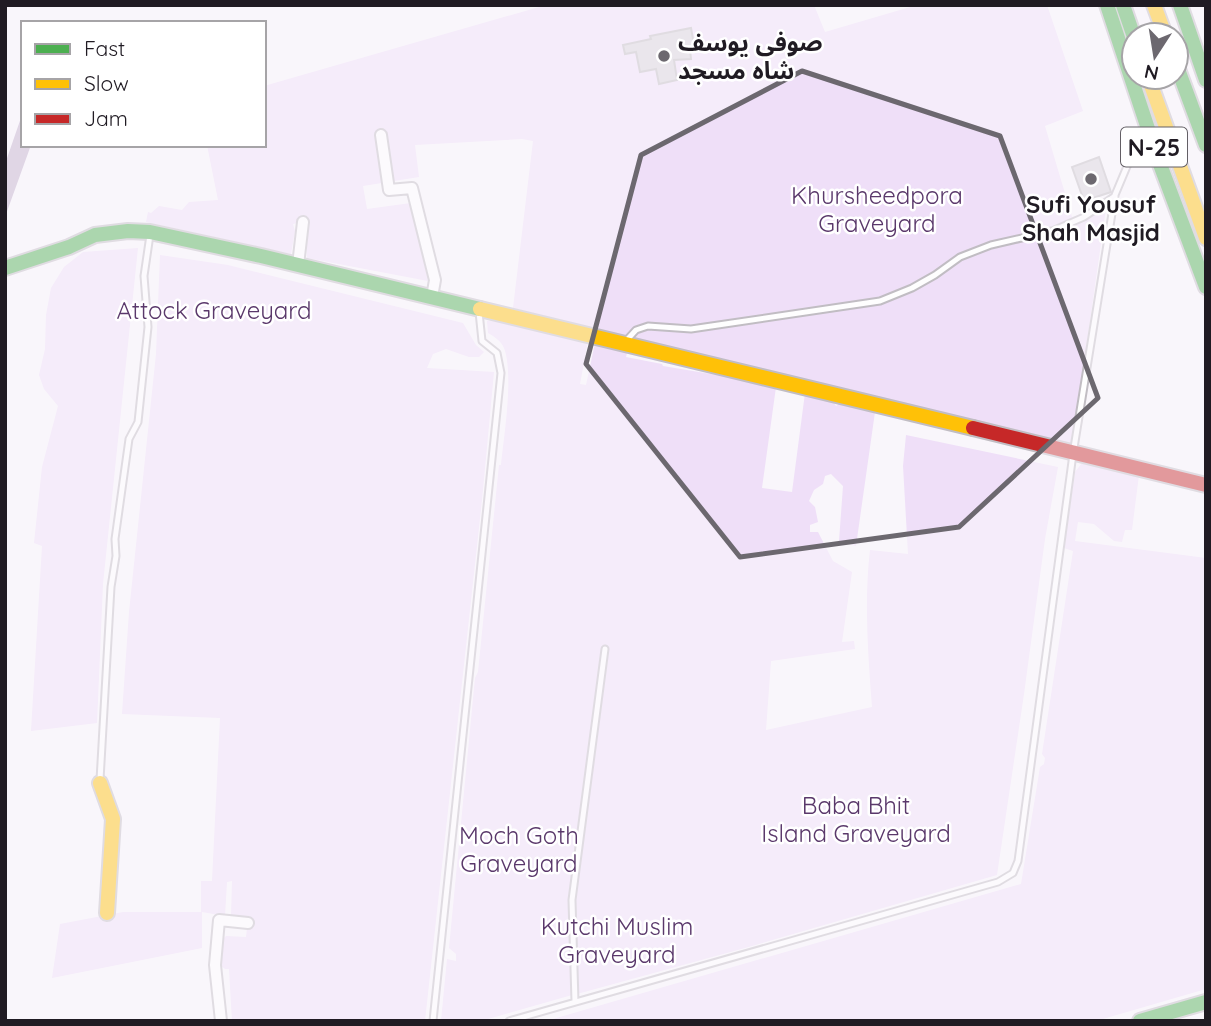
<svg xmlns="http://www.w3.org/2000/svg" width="1211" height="1026" viewBox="0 0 1211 1026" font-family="Quicksand,'Noto Sans Arabic',sans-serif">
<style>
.green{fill:#efdff8}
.water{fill:#c0afcb}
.building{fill:#d7d3d9;stroke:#c0bdc2;stroke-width:2}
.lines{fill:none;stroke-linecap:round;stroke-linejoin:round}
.lane-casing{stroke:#c1bdc3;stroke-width:9}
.street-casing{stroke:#c1bdc3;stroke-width:14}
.fast-casing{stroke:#c1bdc3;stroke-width:18}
.slow-casing{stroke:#c1bdc3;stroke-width:18}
.jam-casing{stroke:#c1bdc3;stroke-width:18}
.lane{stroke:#fefefe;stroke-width:5}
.street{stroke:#fefefe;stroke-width:10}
.fast{stroke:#4caf50;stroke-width:14}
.slow{stroke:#ffc107;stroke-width:14}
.jam{stroke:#c62828;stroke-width:14}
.marked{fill:none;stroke:#6c686f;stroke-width:5;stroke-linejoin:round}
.poi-dot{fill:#6c686f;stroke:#fff;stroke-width:2.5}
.labels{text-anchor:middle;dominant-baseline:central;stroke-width:5;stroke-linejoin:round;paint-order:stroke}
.shield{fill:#fff;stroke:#635f65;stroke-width:2}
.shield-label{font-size:23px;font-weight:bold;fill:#201b23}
.poi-label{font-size:24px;font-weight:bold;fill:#201b23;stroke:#fff;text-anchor:start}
.park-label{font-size:24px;fill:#5a386b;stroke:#fff}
</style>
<rect width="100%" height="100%" fill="#f9f6fb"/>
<path class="green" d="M546 5H814L825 32 917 5H1047L1083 111 1045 126 1072 217 1106 208 1072 448 513 308 533 141 522 139 415 145 419 177 363 186 367 209 411 203 428 281 307 258 306 221 293 224 295 231 291 254 146 222 148 212 151 213 159 206 182 210 189 202 218 200 207 145H264V86Z
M138 248 103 584 97 723 31 731 42 546 34 543 42 467 58 406 44 389 39 375 45 349 46 315 51 288 64 267 83 252Z
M160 255 228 265 463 323 476 345 484 352 479 357H469L446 349 433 354 427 368 494 372 482 500 425 1021H232L229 969H225L220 965V942L226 936 246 937 247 928 231 916 232 881 227 882 225 916 202 912V948L52 978 60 924 123 912H201V881H212L220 718 122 714 129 612 156 354Z
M494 320 588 341 580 384 586 385 595 343 628 349 626 357 662 364 663 366 723 376 776 387 762 488 792 492 805 393 832 400 836 406 842 402 875 412 856 546 839 541 843 486 831 474 825 476 823 484 814 490 809 501 815 507 818 522 810 525V532H818L833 561 852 572 842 642 854 641 855 649 771 661 766 730 872 707C868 654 864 602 870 550L908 554 903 466 906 435 1058 467 1045 539 1024 694 997 875 745 948 577 994 576 898 609 650 602 649 570 901 572 995 481 1021H441L447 959 456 961V954L449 948 475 678 478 672 499 465H501C504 436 514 374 504 348 501 341 495 337 488 333L487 321Z
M1082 463 1139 475 1132 530H1125L1122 542 1114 541 1094 524 1078 522 1075 541 1206 558V989L1096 1021H546L1021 884 1040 767 1044 764 1045 758 1042 754 1073 551 1064 548 1075 472Z"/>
<path class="water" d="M23 112V145H31L5 217V164Z"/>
<path class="building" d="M691 28 695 50H690L691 59 674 60 677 80 659 84 656 69 640 72 636 52 625 54 623 45 651 39 650 36Z
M1099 157 1111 192 1084 201 1072 167Z"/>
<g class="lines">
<defs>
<path id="lane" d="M625 342 636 330 648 326 691 329 880 301 912 288 935 275 960 257 991 245 1052 231 1084 217 1115 196
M100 780 111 587 116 556 115 539 129 439 138 422 148 327 144 276 150 235
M575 1002 572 900 605 649
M433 1021 501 373 497 353 482 341 479 312
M509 1021 998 882 1013 873 1018 861 1073 454 1115 195 1128 164 1152 150"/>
<path id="street" d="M381 135 389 190 412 188 435 280 432 297
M298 265 303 222
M221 1021 215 965 219 920 248 923"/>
<path id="fast" d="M1107 5 1158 159 1206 287
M1123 5 1134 37
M1180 5 1206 80
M1176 64 1206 145
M5 268 69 247 95 235 128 231 150 232 261 256 480 309
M1140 1021 1206 1002"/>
<path id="slow" d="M1154 5 1165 35
M1148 77 1206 238
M480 309 973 428
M100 783 113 819 107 913"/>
<path id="jam" d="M973 428 1206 485"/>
</defs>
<use href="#lane" class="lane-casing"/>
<use href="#street" class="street-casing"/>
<use href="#fast" class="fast-casing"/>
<use href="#slow" class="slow-casing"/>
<use href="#jam" class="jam-casing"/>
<use href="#lane" class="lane"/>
<use href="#street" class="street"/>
<use href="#fast" class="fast"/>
<use href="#slow" class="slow"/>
<use href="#jam" class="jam"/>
</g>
<path d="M0 0H1211V1026H0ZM802 71 1000 136 1098 398 959 527 740 557 586 364 641 155Z" fill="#f9f6fb" fill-opacity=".55" fill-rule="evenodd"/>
<path class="marked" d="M802 71 1000 136 1098 398 959 527 740 557 586 364 641 155Z"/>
<g class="poi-dot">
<circle cx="664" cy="56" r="7"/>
<circle cx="1091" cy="179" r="7"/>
</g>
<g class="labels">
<rect class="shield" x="1121" y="127.5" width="66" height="39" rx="5"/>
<g class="shield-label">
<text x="1154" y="147">N-25</text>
</g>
<g class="poi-label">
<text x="678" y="42">صوفی یوسف<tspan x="678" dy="28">شاہ مسجد</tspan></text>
<text x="1091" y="204" text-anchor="middle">Sufi Yousuf<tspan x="1091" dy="28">Shah Masjid</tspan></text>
</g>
<g class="park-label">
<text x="877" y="195">Khursheedpora<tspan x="877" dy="28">Graveyard</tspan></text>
<text x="214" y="310">Attock Graveyard</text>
<text x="856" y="805">Baba Bhit<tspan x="856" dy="28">Island Graveyard</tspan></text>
<text x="519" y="835">Moch Goth<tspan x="519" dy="28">Graveyard</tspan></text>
<text x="617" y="926">Kutchi Muslim<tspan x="617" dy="28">Graveyard</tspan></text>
</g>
</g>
<rect width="1211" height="1026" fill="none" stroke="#201b23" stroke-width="14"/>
<rect x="21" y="21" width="245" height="126" fill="#ffffff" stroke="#a6a4a7" stroke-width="2"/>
<rect x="35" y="44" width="35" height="10" fill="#4caf50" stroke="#a6a4a7" stroke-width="2"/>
<text x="84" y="56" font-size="21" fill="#201b23">Fast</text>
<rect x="35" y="79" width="35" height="10" fill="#ffc107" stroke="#a6a4a7" stroke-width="2"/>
<text x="84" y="91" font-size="21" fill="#201b23">Slow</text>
<rect x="35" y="114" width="35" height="10" fill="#c62828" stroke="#a6a4a7" stroke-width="2"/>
<text x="84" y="126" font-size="21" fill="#201b23">Jam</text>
<g transform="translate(1155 56) rotate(192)"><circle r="33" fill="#ffffff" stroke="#a6a4a7" stroke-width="2"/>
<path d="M0-5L12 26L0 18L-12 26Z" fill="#6c686f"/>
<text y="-10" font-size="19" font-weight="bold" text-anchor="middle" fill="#201b23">N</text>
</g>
</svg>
